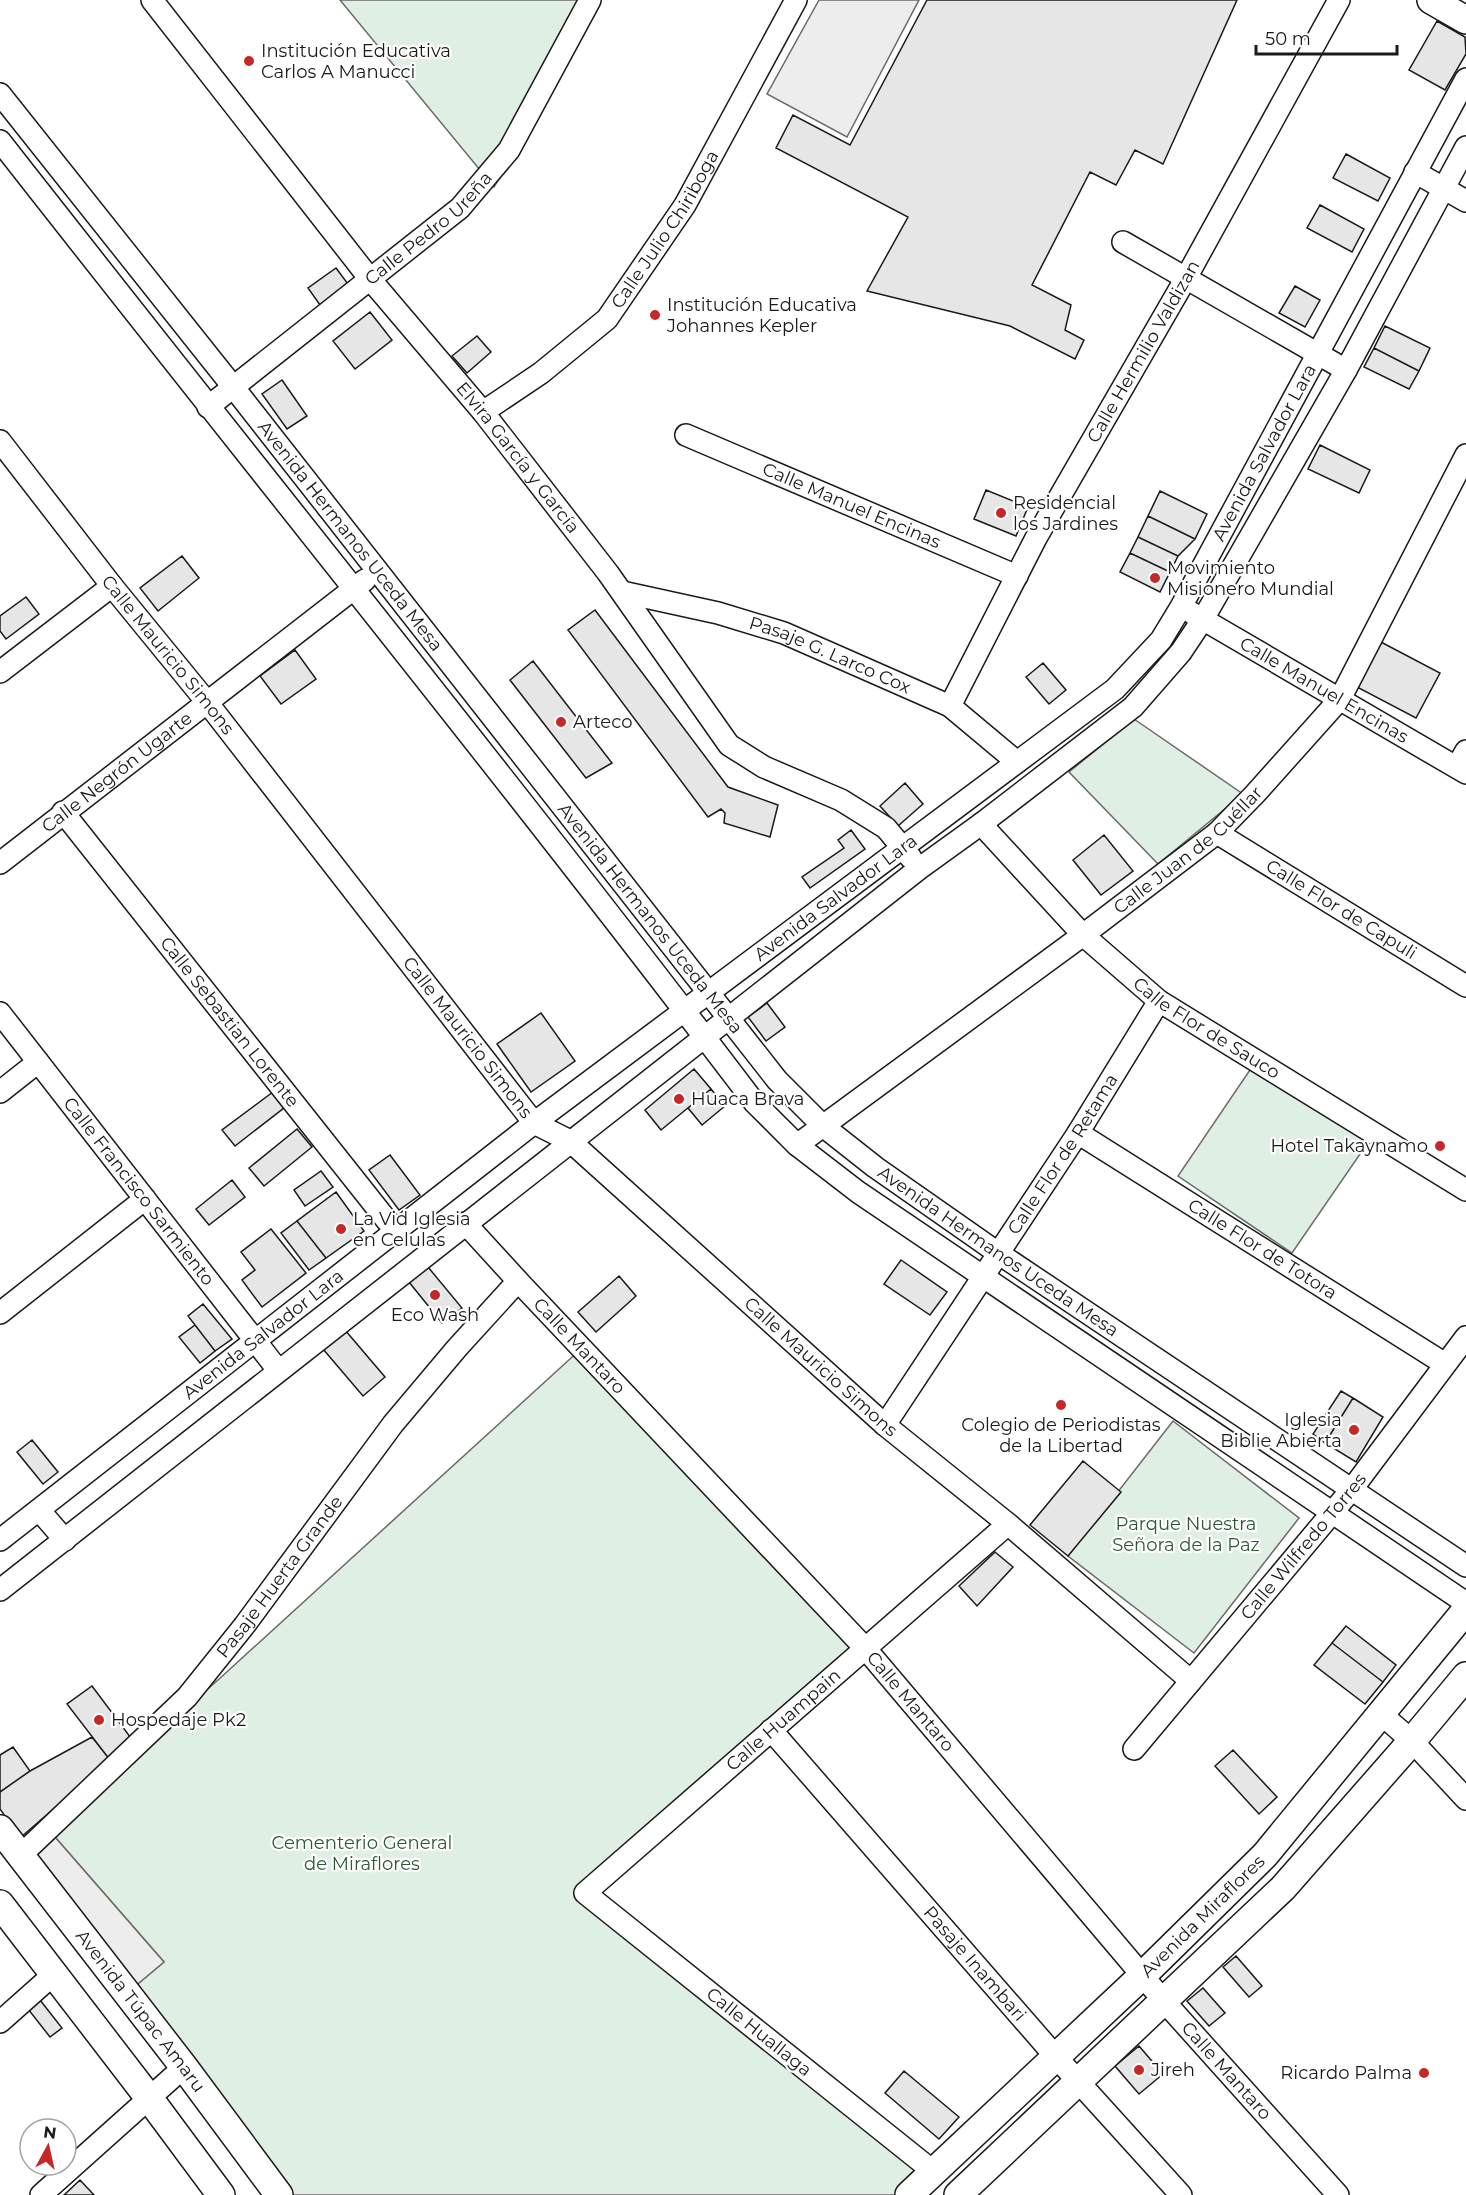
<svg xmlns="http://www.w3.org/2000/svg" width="1466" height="2195" viewBox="0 0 1466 2195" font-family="Montserrat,sans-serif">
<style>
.green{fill:#e0efe3;stroke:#6a6a6a;stroke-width:1.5}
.parking{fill:#ededed;stroke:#6a6a6a;stroke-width:1.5}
.building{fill:#e6e6e6;stroke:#1a1a1a;stroke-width:1.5}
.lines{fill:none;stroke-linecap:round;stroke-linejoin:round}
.minor-casing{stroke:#1a1a1a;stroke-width:24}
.major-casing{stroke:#1a1a1a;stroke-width:30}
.minor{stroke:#fff;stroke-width:21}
.major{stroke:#fff;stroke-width:27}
.poi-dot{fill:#c62828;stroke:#fff;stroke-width:2}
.labels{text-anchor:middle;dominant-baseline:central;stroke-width:4.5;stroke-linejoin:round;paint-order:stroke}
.poi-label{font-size:18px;fill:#1a1a1a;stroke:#fff;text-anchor:start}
.street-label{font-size:18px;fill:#1a1a1a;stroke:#fff}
.park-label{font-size:18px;fill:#2b5a34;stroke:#fff}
</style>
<rect width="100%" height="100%" fill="#fff"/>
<path class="green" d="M340 0H593L528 132 494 187Z
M1134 719 1243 794 1158 864 1069 772Z
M1254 1064 1369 1141 1292 1253 1178 1176Z
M582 1348 865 1648 585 1892 934 2172 908 2195H286L127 1993 164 1962 48 1829 218 1680Z
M1173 1421 1299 1518 1194 1653 1068 1556Z"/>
<path class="parking" d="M819 0H919L847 137 767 94Z
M48 1829 164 1962 127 1993 21 1855Z"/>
<path class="building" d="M927 0H1237L1163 164 1135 150 1116 185 1090 172 1032 285 1071 305 1065 330 1084 340 1075 359 1010 326 867 291 908 217 776 148 793 115 850 145Z
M1437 21 1465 37 1466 54 1445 90 1409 70Z
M1346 154 1390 178 1378 201 1333 178Z
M1320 205 1364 229 1352 252 1307 228Z
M336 268 348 284 320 305 308 288Z
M1295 286 1320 300 1305 327 1279 313Z
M370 312 392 340 355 369 333 341Z
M1385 326 1430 348 1419 371 1374 348Z
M477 336 491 352 467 373 452 356Z
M1374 348 1419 371 1409 389 1364 367Z
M282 380 307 416 287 429 262 394Z
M1320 445 1370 470 1359 493 1308 469Z
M986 490 1028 507 1016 536 974 519Z
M1160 491 1207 514 1195 539 1148 516Z
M1148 516 1195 539 1178 556 1138 537Z
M1138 537 1178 556 1170 572 1130 553Z
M1130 553 1170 572 1160 592 1120 572Z
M182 556 199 578 158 611 140 588Z
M26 597 39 614 6 639 0 631V616Z
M595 610 728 787 778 805 770 837 724 823 725 813 721 809 708 817 568 630Z
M1379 641 1440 673 1416 718 1355 686Z
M295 650 316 679 281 704 260 676Z
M533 661 612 763 586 778 510 680Z
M1043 663 1066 690 1049 704 1026 677Z
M905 783 923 804 898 826 880 806Z
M851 830 865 849 810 888 802 877 844 848 838 840Z
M1104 835 1133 871 1101 895 1073 860Z
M767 1003 785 1027 766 1041 748 1017Z
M541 1013 575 1061 531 1092 497 1044Z
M694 1069 711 1089 661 1130 645 1110Z
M277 1089 289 1104 235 1146 222 1130Z
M711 1089 725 1106 702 1125 688 1108Z
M297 1129 312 1147 264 1186 249 1168Z
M390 1155 420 1195 399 1210 369 1170Z
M321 1171 333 1187 305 1206 294 1190Z
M232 1180 245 1197 209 1225 196 1209Z
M336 1192 364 1231 326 1258 297 1221Z
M297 1221 326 1258 309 1270 281 1233Z
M271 1229 306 1273 262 1307 242 1280 255 1270 241 1252Z
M901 1260 947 1292 930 1315 884 1284Z
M428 1267 462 1308 442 1323 409 1282Z
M619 1276 636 1296 596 1332 578 1312Z
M203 1304 232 1339 215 1351 188 1316Z
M195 1325 215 1351 200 1363 179 1337Z
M345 1330 385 1377 363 1396 323 1349Z
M1341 1391 1353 1398 1325 1443 1313 1434Z
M1353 1398 1383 1417 1356 1462 1325 1443Z
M32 1440 58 1472 43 1484 17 1452Z
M1083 1461 1121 1492 1068 1556 1030 1525Z
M995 1552 1013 1567 977 1606 959 1586Z
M1346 1626 1396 1665 1383 1682 1332 1643Z
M1332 1643 1383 1682 1365 1704 1314 1665Z
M92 1686 134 1742 110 1760 67 1704Z
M92 1737 110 1760 20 1838 0 1809V1792L30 1771Z
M13 1747 30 1771 0 1792V1755Z
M1233 1750 1277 1797 1259 1814 1215 1766Z
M1236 1956 1262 1986 1249 1997 1223 1967Z
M1203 1988 1225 2013 1209 2026 1187 2001Z
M40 2000 62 2028 50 2037 28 2009Z
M1139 2046 1163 2074 1139 2094 1115 2066Z
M904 2071 959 2117 939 2139 885 2093Z
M80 2180 94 2195H64Z"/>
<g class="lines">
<defs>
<g id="minor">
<path id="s1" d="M152 0 370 279 483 412 608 573 729 745 764 767 841 800 886 828 911 858"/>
<path id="s2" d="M0 94 234 388 777 1080 823 1126 875 1167 998 1253 1466 1566"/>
<path d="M0 141C251 462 508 778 754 1102L797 1145 858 1192 1466 1603"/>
<path d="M1415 172 1466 201"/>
<path d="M1123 242 1346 370"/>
<path id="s3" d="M208 407 460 208 509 150 590 0"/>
<path id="s4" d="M483 412 541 373 607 319 685 205 796 0"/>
<path id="s5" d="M686 435 1017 576"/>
<path id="s6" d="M0 441 112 586 206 701 534 1123 570 1141 885 1425 1008 1524 1191 1681"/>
<path id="s7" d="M622 592 718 613 784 633 950 706 1017 762"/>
<path id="s8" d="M1192 613 1466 773"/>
<path d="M0 672 112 586"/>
<path id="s9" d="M950 706 1036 538 1186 278 1339 0"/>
<path d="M1457 767 1466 751"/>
<path id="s10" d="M63 812 396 1232"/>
<path id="s11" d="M981 824 1083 935 1159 1001 1466 1190"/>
<path id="s12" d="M1217 833 1466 986"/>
<path id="s13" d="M0 863 365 580"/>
<path id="s14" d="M0 1013 278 1370"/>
<path d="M0 1092 38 1062"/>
<path id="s15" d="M1078 1133 1445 1364"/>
<path id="s16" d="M797 1145 1083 935 1217 833 1255 794 1340 699 1466 455"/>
<path id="s17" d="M465 1223 518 1281 865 1648 1163 2000 1338 2195"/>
<path d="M0 1313 145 1199"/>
<path id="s18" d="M885 1425 1078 1133 1159 1001"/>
<path d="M39 1510 65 1540"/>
<path id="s19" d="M0 1540 534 1123 1115 689 1161 640 1181 607 1466 79"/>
<path d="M0 1590 920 868 981 824 1133 707 1181 652 1203 619 1346 370 1466 147"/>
<path d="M1381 1714 1412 1741 1466 1799"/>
<path id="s20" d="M771 1730 1056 2057 1181 2195"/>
<path id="s21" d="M1134 1749 1352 1489 1466 1337"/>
<path id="s22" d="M21 1855 187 1697 244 1626 393 1424 457 1348 518 1281"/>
<path d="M0 2022 54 1974"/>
<path id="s23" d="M934 2172 585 1893 1008 1524"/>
<path d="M41 2195 184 2067"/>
</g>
<g id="major">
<path d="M1431 0 1466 20"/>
<path id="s24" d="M0 1829 184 2067 279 2195"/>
<path d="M0 1904 149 2098 221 2195"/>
<path id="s25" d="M909 2195 1143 1975 1265 1855 1466 1610"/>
<path d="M958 2195 1283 1888 1412 1741 1466 1676"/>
</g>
</defs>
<use href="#minor" class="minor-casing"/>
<use href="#major" class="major-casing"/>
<use href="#minor" class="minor"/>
<use href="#major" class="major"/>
</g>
<g class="poi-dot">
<circle cx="249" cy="61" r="6"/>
<circle cx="655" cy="315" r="6"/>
<circle cx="1001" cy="513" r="6"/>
<circle cx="1155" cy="578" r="6"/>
<circle cx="561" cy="722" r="6"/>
<circle cx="679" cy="1099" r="6"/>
<circle cx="1440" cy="1146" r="6"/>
<circle cx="341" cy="1229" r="6"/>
<circle cx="435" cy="1295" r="6"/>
<circle cx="1061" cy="1405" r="6"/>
<circle cx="1354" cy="1430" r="6"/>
<circle cx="99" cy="1720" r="6"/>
<circle cx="1139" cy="2070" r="6"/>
<circle cx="1424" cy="2073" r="6"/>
</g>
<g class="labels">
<g class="poi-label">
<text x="261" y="51">Institución Educativa<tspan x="261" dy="21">Carlos A Manucci</tspan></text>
<text x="667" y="305">Institución Educativa<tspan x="667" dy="21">Johannes Kepler</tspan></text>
<text x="1013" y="503">Residencial<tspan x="1013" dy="21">los Jardines</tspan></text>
<text x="1167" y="568">Movimiento<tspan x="1167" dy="21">Misionero Mundial</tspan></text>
<text x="573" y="722">Arteco</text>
<text x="691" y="1099">Huaca Brava</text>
<text x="1428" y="1146" text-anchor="end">Hotel Takaynamo</text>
<text x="353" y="1219">La Vid Iglesia<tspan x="353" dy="21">en Celulas</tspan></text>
<text x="435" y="1315" text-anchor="middle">Eco Wash</text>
<text x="1342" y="1420" text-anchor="end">Iglesia<tspan x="1342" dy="21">Biblie Abierta</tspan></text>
<text x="1061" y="1425" text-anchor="middle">Colegio de Periodistas<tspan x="1061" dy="21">de la Libertad</tspan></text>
<text x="111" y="1720">Hospedaje Pk2</text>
<text x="1151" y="2070">Jireh</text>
<text x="1412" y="2073" text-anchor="end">Ricardo Palma</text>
</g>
<g class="street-label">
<text stroke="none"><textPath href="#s3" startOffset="284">Calle Pedro Ureña</textPath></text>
<text stroke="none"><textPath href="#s4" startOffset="262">Calle Julio Chiriboga</textPath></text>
<text stroke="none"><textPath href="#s9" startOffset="404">Calle Hermilio Valdizan</textPath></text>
<text stroke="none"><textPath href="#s19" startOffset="1684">Avenida Salvador Lara</textPath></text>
<text stroke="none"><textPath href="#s1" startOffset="586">Elvira García y García</textPath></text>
<text stroke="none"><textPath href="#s5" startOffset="180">Calle Manuel Encinas</textPath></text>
<text stroke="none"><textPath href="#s2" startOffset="564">Avenida Hermanos Uceda Mesa</textPath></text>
<text stroke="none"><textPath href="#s6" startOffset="272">Calle Mauricio Simons</textPath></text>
<text stroke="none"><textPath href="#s7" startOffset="218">Pasaje G. Larco Cox</textPath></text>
<text stroke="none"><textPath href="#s8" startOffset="153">Calle Manuel Encinas</textPath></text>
<text stroke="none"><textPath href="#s13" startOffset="148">Calle Negrón Ugarte</textPath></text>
<text stroke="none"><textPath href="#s16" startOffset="490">Calle Juan de Cuéllar</textPath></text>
<text stroke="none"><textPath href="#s19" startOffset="1054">Avenida Salvador Lara</textPath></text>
<text stroke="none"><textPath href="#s12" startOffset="146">Calle Flor de Capuli</textPath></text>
<text stroke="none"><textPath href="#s2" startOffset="1050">Avenida Hermanos Uceda Mesa</textPath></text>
<text stroke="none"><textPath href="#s10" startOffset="268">Calle Sebastian Lorente</textPath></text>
<text stroke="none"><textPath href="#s11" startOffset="306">Calle Flor de Sauco</textPath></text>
<text stroke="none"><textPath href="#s6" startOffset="758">Calle Mauricio Simons</textPath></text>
<text stroke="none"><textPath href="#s18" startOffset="324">Calle Flor de Retama</textPath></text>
<text stroke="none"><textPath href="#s14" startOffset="226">Calle Francisco Sarmiento</textPath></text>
<text stroke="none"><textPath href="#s15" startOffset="218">Calle Flor de Totora</textPath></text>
<text stroke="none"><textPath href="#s2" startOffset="1536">Avenida Hermanos Uceda Mesa</textPath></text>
<text stroke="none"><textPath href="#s19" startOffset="334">Avenida Salvador Lara</textPath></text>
<text stroke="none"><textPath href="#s17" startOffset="168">Calle Mantaro</textPath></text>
<text stroke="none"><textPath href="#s6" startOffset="1244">Calle Mauricio Simons</textPath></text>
<text stroke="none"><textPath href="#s21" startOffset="264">Calle Wilfredo Torres</textPath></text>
<text stroke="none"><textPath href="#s22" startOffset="381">Pasaje Huerta Grande</textPath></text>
<text stroke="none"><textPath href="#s17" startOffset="654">Calle Mantaro</textPath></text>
<text stroke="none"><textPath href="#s23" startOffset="710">Calle Huampain</textPath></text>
<text stroke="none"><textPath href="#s25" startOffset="405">Avenida Miraflores</textPath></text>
<text stroke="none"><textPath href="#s20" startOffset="310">Pasaje Inambari</textPath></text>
<text stroke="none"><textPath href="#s24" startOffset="230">Avenida Túpac Amaru</textPath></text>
<text transform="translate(759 2032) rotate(39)">Calle Huallaga</text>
<text stroke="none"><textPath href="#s17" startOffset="1140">Calle Mantaro</textPath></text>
</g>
<g class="park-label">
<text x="1186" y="1524">Parque Nuestra<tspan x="1186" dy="21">Señora de la Paz</tspan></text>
<text x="362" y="1843">Cementerio General<tspan x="362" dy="21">de Miraflores</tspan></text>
</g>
</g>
<g transform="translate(48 2147) rotate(8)"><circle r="28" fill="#ffffff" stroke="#a3a3a3" stroke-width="1.5"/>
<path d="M0-4.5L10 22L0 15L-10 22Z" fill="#c62828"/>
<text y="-9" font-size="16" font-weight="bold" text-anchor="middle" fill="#1a1a1a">N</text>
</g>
<path d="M1256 45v9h141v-9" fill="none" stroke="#1a1a1a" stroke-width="3"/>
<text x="1265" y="45" font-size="18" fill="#1a1a1a" stroke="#ffffff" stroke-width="4.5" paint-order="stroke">50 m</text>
</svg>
